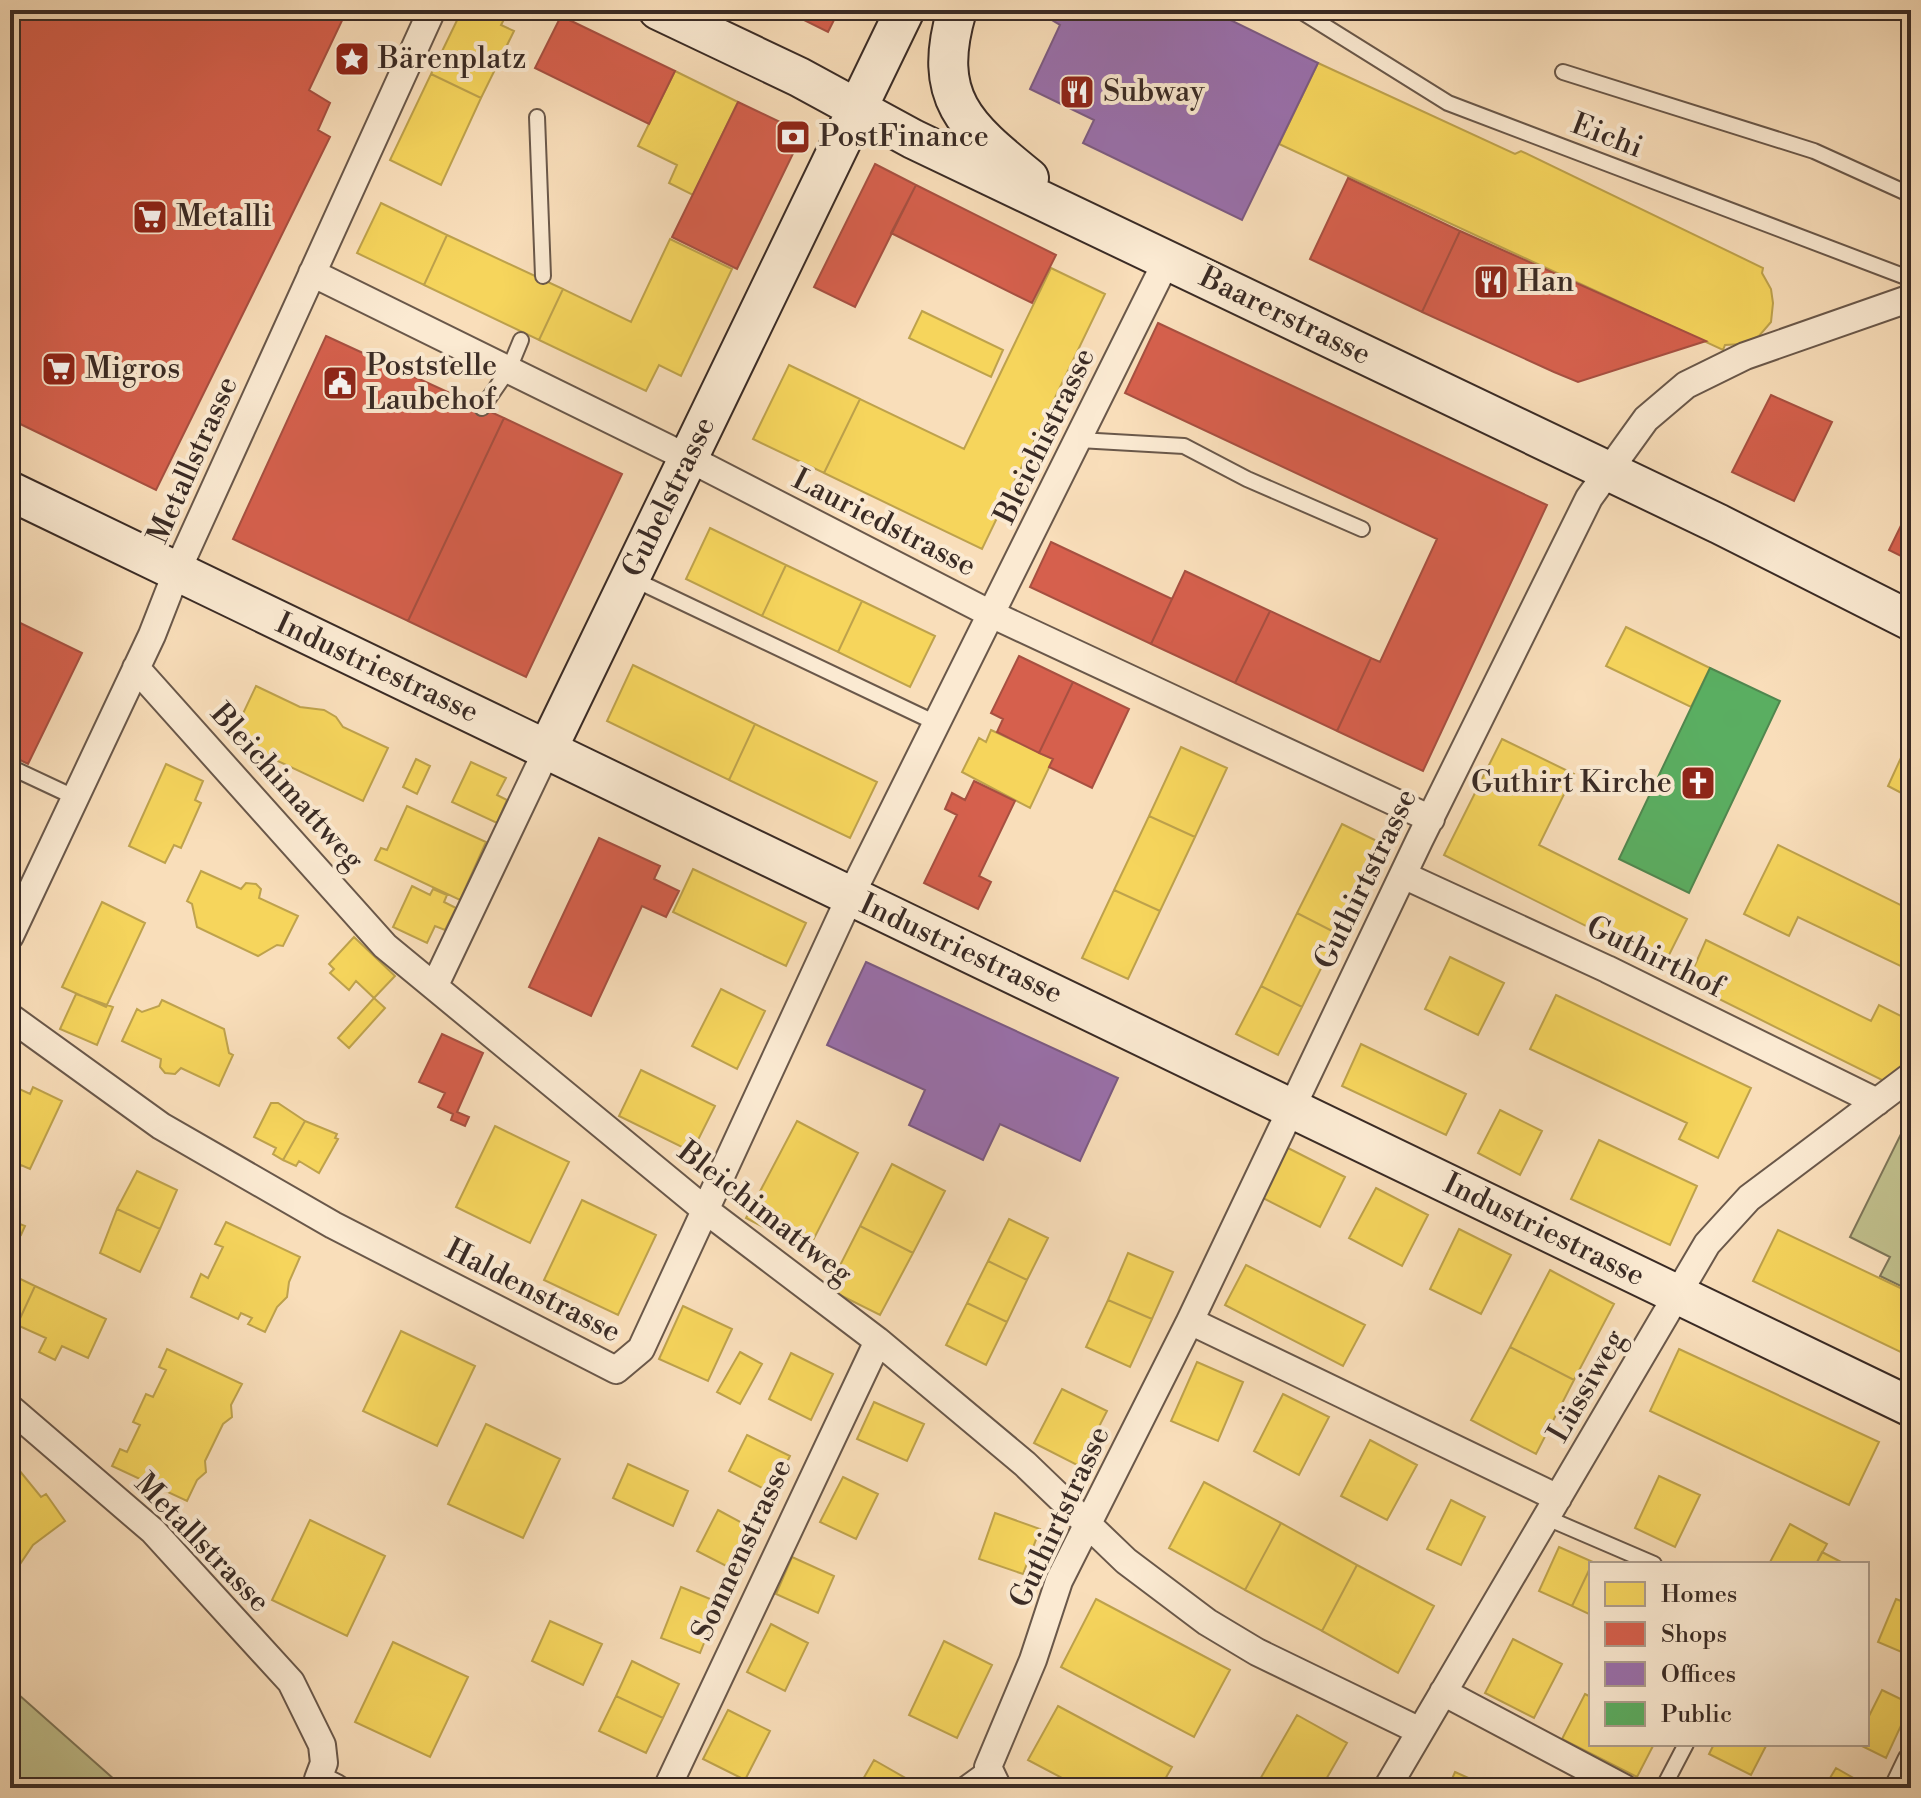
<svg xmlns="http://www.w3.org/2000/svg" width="1921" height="1798" viewBox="0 0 1921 1798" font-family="'Libre Bodoni',serif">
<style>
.green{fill:#c1c08d;stroke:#7e7659;stroke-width:2}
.homes{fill:#f6d55c;stroke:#bea24c;stroke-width:2}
.shops{fill:#d6604d;stroke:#a75041;stroke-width:2}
.offices{fill:#9970ab;stroke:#7c5b83;stroke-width:2}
.public{fill:#5aae61;stroke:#50874f;stroke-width:2}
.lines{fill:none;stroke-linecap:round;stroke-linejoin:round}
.lane-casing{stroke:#6a584a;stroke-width:18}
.street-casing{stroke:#6a584a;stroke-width:30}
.secondary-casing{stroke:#3a2b25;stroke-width:42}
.lane{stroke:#fbead2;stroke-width:14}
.street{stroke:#fbead2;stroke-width:26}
.secondary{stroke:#fbead2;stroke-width:38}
.labels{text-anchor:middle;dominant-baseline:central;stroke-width:8;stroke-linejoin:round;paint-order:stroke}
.poi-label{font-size:30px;fill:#3a2b25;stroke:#fbead2;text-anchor:start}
.street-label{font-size:30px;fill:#3a2b25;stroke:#fbead2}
</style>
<rect width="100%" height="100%" fill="#f9deba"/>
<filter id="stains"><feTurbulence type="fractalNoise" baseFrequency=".0025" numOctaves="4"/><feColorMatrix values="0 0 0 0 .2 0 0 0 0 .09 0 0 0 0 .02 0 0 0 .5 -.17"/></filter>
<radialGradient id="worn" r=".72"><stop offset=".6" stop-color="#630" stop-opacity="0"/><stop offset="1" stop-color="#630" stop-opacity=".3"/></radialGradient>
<path class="green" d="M1902 1132 1911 1136V1291L1880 1276 1890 1257 1850 1237Z
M10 1687 124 1788H10Z"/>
<path class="homes" d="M462 10H509L501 25 514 31 481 98 431 74Z
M1318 63 1515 154 1521 151 1763 268 1762 273 1771 289 1773 303 1771 322 1759 336 1742 344 1725 345 1723 350 1279 144Z
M675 71 738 102 693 195 669 183 677 165 638 146Z
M431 74 481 98 441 185 390 160Z
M381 203 447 235 424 285 357 253Z
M447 235 563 289 539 340 424 285Z
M670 239 732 269 681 376 659 365 646 391 539 340 563 289 631 322Z
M1051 268 1105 294 982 549 824 473 860 399 964 449Z
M922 311 1003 350 991 377 909 338Z
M789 365 860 399 824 473 753 439Z
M710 528 786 565 762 616 686 579Z
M786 565 862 601 838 652 762 616Z
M862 601 935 636 910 687 838 652Z
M1626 627 1710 668 1691 707 1606 666Z
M633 665 755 724 729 780 607 721Z
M256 686 300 707 324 710 336 717 343 727 388 748 363 801 231 739Z
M755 724 877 782 850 838 729 780Z
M991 730 1053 759 1030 808 962 772 979 738 986 742Z
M1911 736V798L1888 786Z
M1502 739 1574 774 1539 845 1687 919 1664 965 1444 855Z
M1181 747 1227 768 1195 837 1149 816Z
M416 759 430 766 417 794 403 787Z
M471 762 506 778 497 795 507 800 497 823 452 802Z
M166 764 203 781 195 800 201 803 181 848 174 845 165 863 129 846Z
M407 806 486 842 460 900 375 860 381 848 387 850Z
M1149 816 1195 837 1160 911 1114 890Z
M1342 824 1383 844 1338 934 1297 913Z
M1778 845 1911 910V971L1798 917 1789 936 1744 914Z
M693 869 806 923 786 966 673 912Z
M201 871 241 889 246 883 256 884 261 889 259 898 298 916 283 946 277 945 258 956 197 927 192 904 187 901Z
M412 886 430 895 433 889 447 895 444 902 456 908 445 930 435 926 427 943 393 927Z
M1114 890 1160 911 1128 979 1082 958Z
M102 902 145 923 106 1007 62 987Z
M1297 913 1338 934 1302 1007 1261 986Z
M354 937 395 976 374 998 356 981 349 990 330 973 334 969 329 964Z
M1706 940 1871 1021 1879 1005 1911 1021V1046L1892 1085 1687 983Z
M1450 957 1504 983 1478 1035 1425 1009Z
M1261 986 1302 1007 1278 1055 1236 1034Z
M721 989 765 1011 737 1069 692 1046Z
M76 994 113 1007 97 1045 60 1029Z
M1556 995 1751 1088 1718 1158 1679 1139 1687 1123 1530 1049Z
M374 998 385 1008 349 1048 338 1038Z
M162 1000 224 1029 229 1053 233 1055 219 1086 181 1068 175 1074 165 1073 160 1067 161 1059 122 1041 137 1009 142 1012 159 1006Z
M1361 1044 1466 1094 1446 1135 1342 1086Z
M641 1070 715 1106 692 1152 619 1116Z
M15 1087 30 1094 33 1087 62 1101 30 1169 21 1165 12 1185 10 1097Z
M271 1103H278L305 1121 283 1160 273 1154 276 1148 254 1137Z
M1500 1110 1542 1131 1520 1175 1478 1153Z
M305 1121 337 1134 335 1138 338 1139 319 1173 299 1161 296 1166 283 1160Z
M797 1121 858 1153 808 1250 746 1218Z
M495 1126 569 1162 530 1243 456 1207Z
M1599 1140 1697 1186 1670 1245 1571 1199Z
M1286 1147 1345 1177 1320 1227 1261 1197Z
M892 1164 945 1191 913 1253 860 1226Z
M137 1171 177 1190 160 1229 117 1209Z
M1376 1188 1428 1215 1402 1266 1349 1238Z
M582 1200 656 1235 618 1315 544 1280Z
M117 1209 160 1229 140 1272 100 1253Z
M1009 1219 1048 1238 1027 1280 988 1261Z
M10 1220 25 1226 21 1235 10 1230Z
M226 1222 300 1257 289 1282 287 1297 277 1307 265 1332 248 1324 252 1318 241 1313 238 1319 191 1297 201 1274 208 1278 223 1247 215 1244Z
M860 1226 913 1253 880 1315 828 1289Z
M1459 1229 1511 1255 1481 1314 1430 1289Z
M1778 1230 1911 1293V1357L1753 1281Z
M1128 1253 1173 1272 1152 1319 1108 1300Z
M988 1261 1027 1280 1007 1322 967 1303Z
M1246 1265 1365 1325 1343 1366 1225 1305Z
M1550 1270 1614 1304 1574 1380 1510 1347Z
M10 1274 35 1286 17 1325 10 1322Z
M35 1286 106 1319 88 1358 62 1346 55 1360 39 1352 46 1338 17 1325Z
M1108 1300 1152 1319 1130 1367 1086 1347Z
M967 1303 1007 1322 986 1365 946 1345Z
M683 1306 732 1329 708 1381 659 1359Z
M401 1331 475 1366 437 1446 363 1411Z
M1510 1347 1574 1380 1536 1454 1471 1420Z
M167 1349 242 1384 231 1405 232 1417 223 1424 205 1461 206 1472 197 1480 187 1501 112 1466 120 1449 127 1452 140 1425 133 1422 146 1394 153 1397 166 1370 159 1367Z
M1679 1349 1879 1442 1849 1505 1650 1411Z
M740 1352 762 1364 740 1404 717 1392Z
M791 1353 833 1374 811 1420 769 1399Z
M1197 1362 1243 1382 1218 1441 1171 1421Z
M1062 1389 1107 1411 1079 1466 1034 1443Z
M1283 1394 1329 1417 1299 1475 1254 1451Z
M874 1402 924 1424 907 1461 857 1439Z
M486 1424 560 1459 523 1538 448 1504Z
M747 1435 790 1456 772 1493 729 1471Z
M1370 1440 1417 1465 1387 1520 1341 1496Z
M10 1459 41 1497 46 1494 65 1521 33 1545 10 1579Z
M628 1464 688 1491 673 1526 613 1498Z
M1659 1476 1700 1495 1675 1547 1635 1528Z
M843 1477 878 1494 856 1539 820 1522Z
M1204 1482 1281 1523 1245 1590 1169 1548Z
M1451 1500 1485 1517 1461 1565 1427 1549Z
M718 1510 757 1531 736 1571 697 1551Z
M995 1513 1040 1529 1023 1574 979 1559Z
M310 1520 385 1556 347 1636 272 1600Z
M1281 1523 1357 1565 1322 1631 1245 1590Z
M1790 1524 1827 1544 1816 1564H1769Z
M1559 1547 1593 1562 1572 1606 1539 1591Z
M1822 1552 1845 1564H1816Z
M792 1557 834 1576 818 1613 776 1594Z
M1357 1565 1434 1606 1398 1673 1322 1631Z
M1591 1566V1615L1572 1606Z
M681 1587 720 1603 700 1653 661 1638Z
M1096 1599 1230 1670 1194 1737 1061 1667Z
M1896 1599 1911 1605V1656L1878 1642Z
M550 1621 602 1644 583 1685 532 1661Z
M771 1624 808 1643 785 1691 747 1672Z
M1513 1639 1562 1664 1534 1718 1485 1693Z
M944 1641 992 1665 957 1738 909 1715Z
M393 1642 468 1677 430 1757 355 1722Z
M632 1661 679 1684 663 1718 616 1696Z
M1882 1690 1911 1704 1886 1758 1858 1744H1867V1720Z
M1585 1694 1591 1697V1744H1654L1637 1777 1562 1739Z
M616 1696 663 1718 646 1753 599 1731Z
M1058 1706 1172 1767 1160 1788H1081L1028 1760Z
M728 1710 770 1731 745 1780 703 1759Z
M1297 1715 1347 1743 1321 1788H1255Z
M1714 1744H1767L1751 1775 1709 1754Z
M874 1760 923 1788H858Z
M1836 1768 1871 1788H1824Z
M1455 1772 1491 1788H1448Z"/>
<path class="shops" d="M10 10H347L309 90 330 103 318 130 330 137 156 490 10 419Z
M784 10H839L828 32Z
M784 10H839L828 32Z
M561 16 675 71 649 124 535 68Z
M738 102 803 133 737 269 672 237Z
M875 164 916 185 855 307 814 287Z
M1348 178 1460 231 1422 312 1310 259Z
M916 185 1056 255 1032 303 891 233Z
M1460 231 1706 341 1578 382 1554 372 1422 312Z
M1158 323 1547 505 1423 771 1337 731 1371 658 1380 662 1437 539 1125 393Z
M326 336 504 418 408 621 233 539Z
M1771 395 1832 422 1794 501 1732 472Z
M504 418 622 474 526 677 408 621Z
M1911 505V561L1889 550Z
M1051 542 1172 599 1151 644 1030 587Z
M1185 571 1270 611 1235 683 1151 644Z
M1270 611 1371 658 1337 731 1235 683Z
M10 618 82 653 28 764 10 755Z
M1019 656 1073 682 1039 753 997 732 1003 719 991 713Z
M1073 682 1129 709 1092 788 1049 767 1053 759 1039 753Z
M974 781 1015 801 979 876 991 882 978 909 924 883 957 815 945 809 952 793 965 800Z
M599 838 660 866 654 879 679 891 666 917 642 906 591 1016 529 987Z
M442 1034 483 1053 457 1112 469 1117 465 1126 451 1120 453 1114 438 1107 445 1093 419 1082Z"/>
<path class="offices" d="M1035 10H1210L1318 63 1242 220 1083 143 1094 120 1030 89 1060 25Z
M866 962 1118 1078 1080 1161 1000 1124 983 1160 909 1125 925 1090 827 1045Z"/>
<path class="public" d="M1710 668 1780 701 1689 893 1619 859Z"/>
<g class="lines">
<defs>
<path id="lane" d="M1299 10 1448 103 1911 279
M1563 72 1814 151 1911 195
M537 117 543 276
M482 408 509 369 521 340
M1079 440 1184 446 1247 479 1362 529
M631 578 936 723
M10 767 74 797
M1547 1518 1654 1564
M959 1788 988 1767
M1663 1788 1686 1744"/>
<path id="street" d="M312 273 688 458 993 615 1431 819
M136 668 385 946 704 1209 878 1341 1025 1464 1126 1561 1207 1622 1257 1652 1418 1730
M1403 875 1607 969 1877 1102
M10 936 152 635 177 571 432 10
M435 985 547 750
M10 1017 161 1126 333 1225 616 1370 641 1349 850 897 1167 260
M1190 1321 1558 1498
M10 1408 153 1531 291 1682 322 1745 324 1763 318 1779 336 1788
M1443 1692 1624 1788
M667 1788 878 1341
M998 1788 988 1767 1033 1660 1059 1581 1190 1321 1419 841 1589 498 1646 419 1686 385 1745 356 1911 298
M1387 1788 1707 1244 1749 1198 1911 1076
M1898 1788 1911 1761"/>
<path id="secondary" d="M658 10 799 77 913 139 1719 524 1911 621
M957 10C931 98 965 126 1029 178
M10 491 1911 1407
M547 750 905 10"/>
</defs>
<use href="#lane" class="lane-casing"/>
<use href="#street" class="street-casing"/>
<use href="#secondary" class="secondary-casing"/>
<use href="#lane" class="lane"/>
<use href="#street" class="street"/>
<use href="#secondary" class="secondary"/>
</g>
<defs>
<symbol id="sight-square" viewBox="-11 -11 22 22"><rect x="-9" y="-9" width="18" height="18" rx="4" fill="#8f2418" stroke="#fbead2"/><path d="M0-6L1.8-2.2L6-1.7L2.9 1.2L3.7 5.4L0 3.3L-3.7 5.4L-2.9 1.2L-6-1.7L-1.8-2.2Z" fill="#fff"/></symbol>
<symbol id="restaurant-square" viewBox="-11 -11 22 22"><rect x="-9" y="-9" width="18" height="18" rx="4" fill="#8f2418" stroke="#fbead2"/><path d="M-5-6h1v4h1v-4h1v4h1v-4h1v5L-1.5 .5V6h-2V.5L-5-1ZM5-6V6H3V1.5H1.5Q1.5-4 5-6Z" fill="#fff"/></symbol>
<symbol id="bank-square" viewBox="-11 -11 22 22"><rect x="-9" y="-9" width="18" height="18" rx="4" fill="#8f2418" stroke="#fbead2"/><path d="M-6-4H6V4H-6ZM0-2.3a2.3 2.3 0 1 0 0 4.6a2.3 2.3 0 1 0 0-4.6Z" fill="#fff"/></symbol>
<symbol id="supermarket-square" viewBox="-11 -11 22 22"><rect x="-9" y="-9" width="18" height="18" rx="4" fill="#8f2418" stroke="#fbead2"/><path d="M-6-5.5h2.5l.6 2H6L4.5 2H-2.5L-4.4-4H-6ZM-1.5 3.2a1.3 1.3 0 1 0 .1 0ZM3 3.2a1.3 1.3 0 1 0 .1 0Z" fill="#fff"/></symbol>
<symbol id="civic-square" viewBox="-11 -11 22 22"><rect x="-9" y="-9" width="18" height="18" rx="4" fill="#8f2418" stroke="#fbead2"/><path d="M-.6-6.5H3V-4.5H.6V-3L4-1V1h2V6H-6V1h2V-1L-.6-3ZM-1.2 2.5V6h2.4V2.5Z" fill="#fff"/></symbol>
<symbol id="church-square" viewBox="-11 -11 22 22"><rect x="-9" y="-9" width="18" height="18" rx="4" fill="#8f2418" stroke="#fbead2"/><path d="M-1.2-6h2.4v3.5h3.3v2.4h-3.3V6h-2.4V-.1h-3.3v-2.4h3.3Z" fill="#fff"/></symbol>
</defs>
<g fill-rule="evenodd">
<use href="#sight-square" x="332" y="39" width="40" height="40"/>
<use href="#restaurant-square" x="1057" y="72" width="40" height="40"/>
<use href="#bank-square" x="773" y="117" width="40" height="40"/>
<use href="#supermarket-square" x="130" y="197" width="40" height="40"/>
<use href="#restaurant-square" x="1471" y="262" width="40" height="40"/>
<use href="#supermarket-square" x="39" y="349" width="40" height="40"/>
<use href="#civic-square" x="320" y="363" width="40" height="40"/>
<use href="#church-square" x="1678" y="763" width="40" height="40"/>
</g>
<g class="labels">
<g class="poi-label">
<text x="378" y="59">Bärenplatz</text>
<text x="1103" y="92">Subway</text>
<text x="819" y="137">PostFinance</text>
<text x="176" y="217">Metalli</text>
<text x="1517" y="282">Han</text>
<text x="366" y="366">Poststelle<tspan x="366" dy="34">Laubehof</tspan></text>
<text x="85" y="369">Migros</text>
<text x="1672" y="783" text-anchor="end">Guthirt Kirche</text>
</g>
<g class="street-label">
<text transform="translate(1607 136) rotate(21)">Eichi</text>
<text transform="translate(1285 316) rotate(26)">Baarerstrasse</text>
<text transform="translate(1045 436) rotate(-64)">Bleichistrasse</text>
<text transform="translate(193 460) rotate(-66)">Metallstrasse</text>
<text transform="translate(669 497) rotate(-64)">Gubelstrasse</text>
<text transform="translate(884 523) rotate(27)">Lauriedstrasse</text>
<text transform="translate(377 668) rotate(25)">Industriestrasse</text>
<text transform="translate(287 787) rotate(48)">Bleichimattweg</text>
<text transform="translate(1366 879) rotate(-64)">Guthirtstrasse</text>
<text transform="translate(961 949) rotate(25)">Industriestrasse</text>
<text transform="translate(1655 957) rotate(26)">Guthirthof</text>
<text transform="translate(765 1213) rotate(38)">Bleichimattweg</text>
<text transform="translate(1544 1230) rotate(26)">Industriestrasse</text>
<text transform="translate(533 1291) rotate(27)">Haldenstrasse</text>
<text transform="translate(1587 1386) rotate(-60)">Lüssiweg</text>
<text transform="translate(1060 1517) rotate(-65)">Guthirtstrasse</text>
<text transform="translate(202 1543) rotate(46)">Metallstrasse</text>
<text transform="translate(742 1550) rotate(-65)">Sonnenstrasse</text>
</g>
</g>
<rect width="1921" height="1798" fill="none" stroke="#f9deba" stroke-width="40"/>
<rect x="12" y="12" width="1897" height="1774" fill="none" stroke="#3a2b25" stroke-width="4"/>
<rect x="20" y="20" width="1881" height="1758" fill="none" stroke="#3a2b25" stroke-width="2"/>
<rect x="1589" y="1562" width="280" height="184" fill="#fbead2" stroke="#ae9e8d" stroke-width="2"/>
<rect x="1605" y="1582" width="40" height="24" fill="#f6d55c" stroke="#ae9e8d" stroke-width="2"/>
<text x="1661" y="1602" font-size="24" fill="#3a2b25">Homes</text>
<rect x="1605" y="1622" width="40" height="24" fill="#d6604d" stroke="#ae9e8d" stroke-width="2"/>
<text x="1661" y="1642" font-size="24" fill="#3a2b25">Shops</text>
<rect x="1605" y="1662" width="40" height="24" fill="#9970ab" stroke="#ae9e8d" stroke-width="2"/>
<text x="1661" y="1682" font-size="24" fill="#3a2b25">Offices</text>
<rect x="1605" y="1702" width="40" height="24" fill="#5aae61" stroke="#ae9e8d" stroke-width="2"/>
<text x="1661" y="1722" font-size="24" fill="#3a2b25">Public</text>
<rect width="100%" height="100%" filter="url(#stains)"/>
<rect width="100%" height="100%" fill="url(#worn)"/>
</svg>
